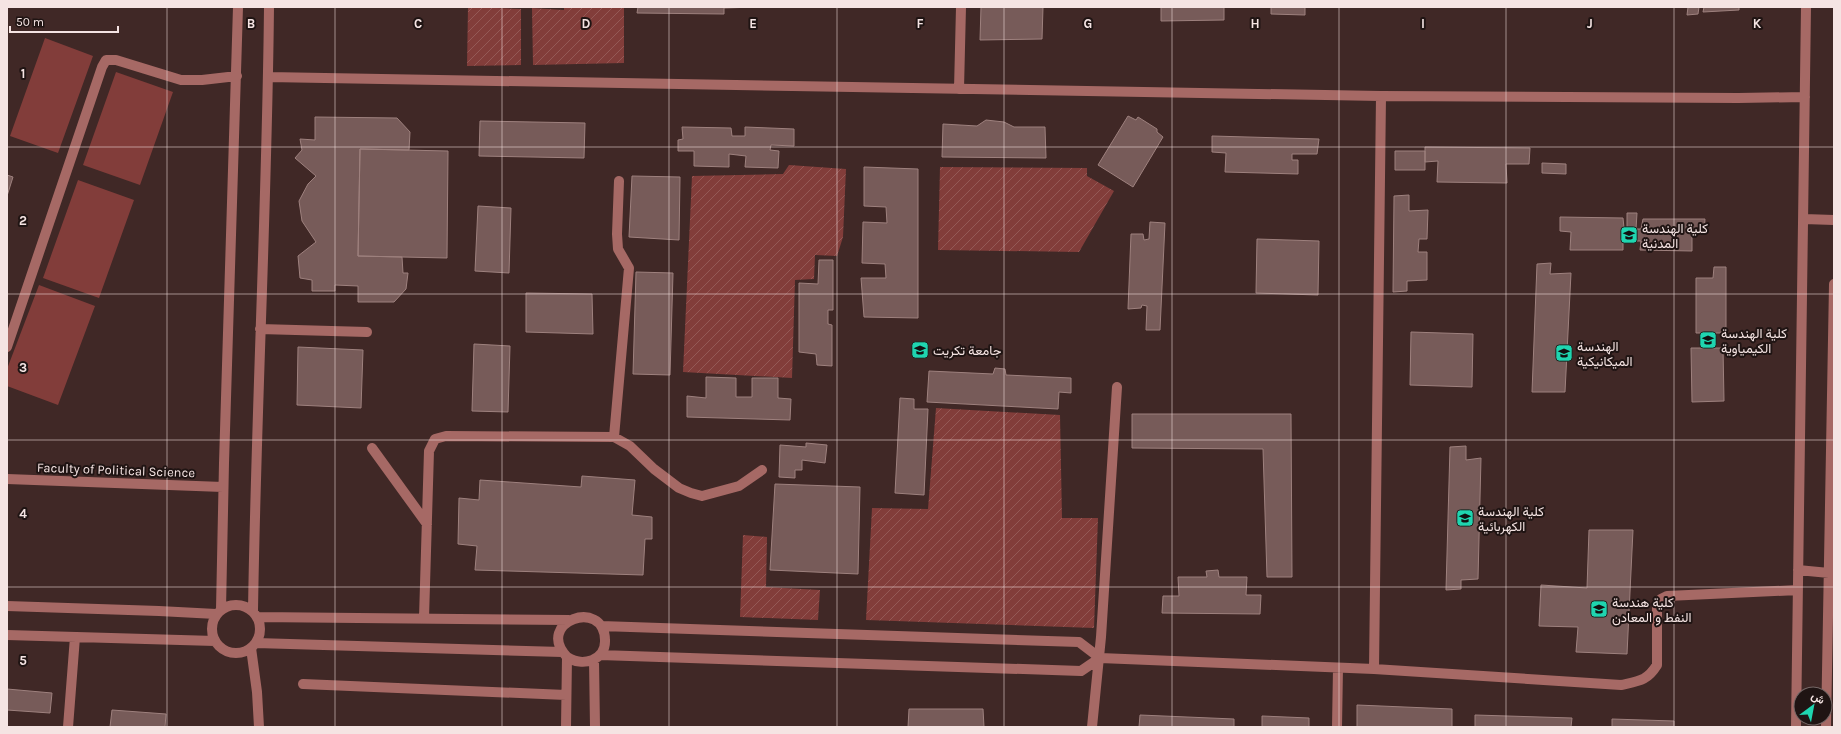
<svg xmlns="http://www.w3.org/2000/svg" width="1841" height="734" viewBox="0 0 1841 734" font-family="Karla,Vazirmatn,sans-serif">
<style>
.grass{fill:#823d3a}
.garden{fill:url(#garden-furrows)}
.building{fill:#775b59;stroke:#9e817e}
.lines{fill:none;stroke-linecap:round;stroke-linejoin:round}
.minor{stroke:#a66965;stroke-width:10}
.grid{fill:none;stroke:#f5e4e3;stroke-width:1;stroke-opacity:0.55}
.labels{text-anchor:middle;dominant-baseline:central;stroke-width:4;stroke-linejoin:round;paint-order:stroke}
.poi-label{font-size:13px;fill:#f5e4e3;stroke:#1f1413;text-anchor:start}
.street-label{font-size:13px;fill:#f5e4e3;stroke:#1f1413}
.grid-label{font-size:13px;text-anchor:middle;font-weight:bold;fill:#f5e4e3;stroke:#1f1413;stroke-width:4;stroke-linejoin:round;paint-order:stroke}
</style>
<defs>
<pattern id="garden-furrows" width="10" height="10" patternUnits="userSpaceOnUse"><rect width="10" height="10" fill="#823d3a"/><path d="M-1 1l2-2M0 10L10 0M9 11l2-2" fill="none" stroke="#945956"/></pattern>
</defs>
<rect width="100%" height="100%" fill="#402826"/>
<path class="grass" d="M45 38 93 56 58 153 10 136Z
M116 72 173 92 140 185 83 165Z
M78 180 134 200 99 298 43 278Z
M39 285 95 306 58 405 7 386V369Z"/>
<path class="garden" d="M468 7 521 9V65L467 66Z
M564 7H624V63L533 65 532 8 564 10Z
M789 165 846 169 843 237 837 256 815 255 814 279 795 280 792 378 683 372 692 176 783 174Z
M940 167 1087 168V176L1114 191 1079 252 938 250Z
M936 408 1060 415 1062 518H1098L1094 628 866 620 872 508 928 509Z
M743 535 767 537 766 587 820 590 818 620 740 617Z"/>
<path class="building" d="M638 7H756L724 8V14L637 13Z
M981 7H1043L1042 39 980 40Z
M1161 7H1224V20L1161 21Z
M1271 7H1305V15L1271 14Z
M1688 7H1699L1698 14 1687 15Z
M1704 7H1739V10L1703 12Z
M1128 116 1136 120 1138 117 1157 129V132L1163 137 1133 187 1098 165Z
M315 117 397 118 410 132 409 150 360 149 358 256 402 257 403 273H408L406 289 394 302H358V286L335 285V291H312V280L300 278 298 256 316 242 302 221 299 201 308 184 316 176 295 158 302 150 300 139 315 140Z
M986 120 1004 122 1014 127H1045L1046 158 942 157 943 124 977 126Z
M480 121 585 123 584 158 479 156Z
M682 127 731 128 732 136H745V127L794 129V146L771 145 770 150 779 151 778 168 745 167 746 156 729 154V167L694 166V151H678V140L683 139Z
M1212 136 1319 139 1317 154H1292V160H1298V174L1225 172 1226 153 1212 152Z
M1425 147 1530 148 1529 164H1506L1507 183 1437 182 1438 161 1425 162Z
M360 149 448 151 447 258 358 256Z
M1395 151H1425V170H1395Z
M1542 163 1566 164V174L1542 173Z
M864 167 918 169V318L864 317 861 278H886L885 264 862 263 863 222 887 223 886 207 864 206Z
M7 175 13 177 7 196Z
M632 176 680 177 679 240 629 237Z
M1409 195V211L1428 210 1427 239H1419L1418 252H1427V280L1407 281V291L1393 292 1394 196Z
M478 206 511 208 509 273 475 271Z
M1627 213H1637L1636 229H1641L1643 219H1705L1704 233H1692V251L1640 250 1641 241H1623V250H1570L1571 232 1560 231V217L1623 218 1624 228H1627Z
M1150 222 1165 223 1160 330H1146L1147 306 1142 305 1141 308 1128 309 1131 234H1143L1144 240 1149 239Z
M1257 239 1319 241 1318 295 1256 293Z
M819 260H833V310H828V324L832 325V366L817 365 816 354 799 352V283L818 284Z
M1551 263 1550 274 1571 273 1565 392H1532L1537 264Z
M1714 267H1726V333H1696V278H1713Z
M636 272 673 273 670 375 633 374Z
M526 293 592 294 593 334 526 332Z
M1411 332 1473 334 1472 387 1410 385Z
M474 344 510 346 508 412 472 411Z
M298 347 363 350 361 408 297 405Z
M1691 348H1723L1724 401 1692 402Z
M995 368 1005 369 1006 375 1071 378V393L1059 392 1058 409 927 402 929 371 993 374Z
M706 377 736 378V397H752V378H778V398L791 399 790 420 687 417V396L706 398Z
M900 398 914 399V409H928L924 495 895 493Z
M1132 414H1291L1292 577H1267L1263 449 1132 448Z
M806 443 827 445 825 463 802 460V470H795V478L779 477 780 445 806 447Z
M1466 446V460L1481 458 1478 579 1461 580V589L1446 590 1450 447Z
M582 476 635 480 632 515 652 517V539H645L643 575 475 570 477 546 458 544 459 498 479 500 480 480 581 487Z
M775 484 860 487 858 574 770 570Z
M1589 530H1633L1627 654 1576 652 1578 627 1539 626 1541 585 1587 588Z
M1218 570 1219 577H1247L1246 595H1261L1260 614 1162 613 1163 596H1179L1178 577H1207L1206 571Z
M7 689 52 693 50 713 7 710Z
M1357 705 1452 709V727H1357Z
M909 709H983L984 727H908Z
M112 710 166 714 165 727H110Z
M1140 715 1234 719V727H1139Z
M1475 715 1572 718 1571 727H1475Z
M1262 716 1309 718V727H1262Z
M1612 719 1674 721V727H1612Z"/>
<g class="lines">
<path class="minor" d="M268 77 1381 96 1738 98 1805 97
M959 89 961 7
M1804 219 1834 220
M260 329 367 332
M7 347 102 67 106 60H116L181 80H202L237 76
M614 437 629 268 618 249 617 234 619 181
M372 448 427 524
M7 479 223 487
M1798 570 1829 573
M212 629a24 24 0 1 1 48 0a24 24 0 1 1-48 0Z
M7 606 159 611 216 614
M221 609 224 463 238 7
M253 611C256 410 267 208 269 7
M257 617 569 620
M424 618 429 451 435 439 446 436 614 437 630 446 654 469 679 488 691 493 702 496 739 486 762 470
M7 635 215 641
M256 643 562 652
M251 648 257 692 259 727
M600 655 1081 671 1100 658 1079 642 601 626
M1100 658 1374 669 1381 96
M594 660 595 727
M1374 669 1621 685C1639 681 1647 681 1657 665V606L1661 599 1667 596 1798 590
M303 684 566 695
M68 727 75 637
M566 727 567 657C534 622 604 597 605 640 606 661 582 667 567 657
M1092 727 1101 637 1117 387
M1337 727 1338 668
M1796 727 1806 7
M1826 727 1834 284"/>
</g>
<path class="grid" d="M167 7V727M335 7V727M502 7V727M669 7V727M837 7V727M1004 7V727M1172 7V727M1339 7V727M1506 7V727M1674 7V727M7 147H1834M7 294H1834M7 440H1834M7 587H1834"/>
<defs>
<symbol id="university-square" viewBox="-11 -11 22 22"><rect x="-9" y="-9" width="18" height="18" rx="4" fill="#1fd5b0" stroke="#1f1413"/><path d="M0-5L7-2L0 1L-7-2ZM-4 1L0 2.5L4 1V4Q0 6-4 4Z" fill="#111"/></symbol>
</defs>
<g fill-rule="evenodd">
<use href="#university-square" x="1619" y="225" width="20" height="20"/>
<use href="#university-square" x="1698" y="330" width="20" height="20"/>
<use href="#university-square" x="910" y="340" width="20" height="20"/>
<use href="#university-square" x="1554" y="343" width="20" height="20"/>
<use href="#university-square" x="1455" y="508" width="20" height="20"/>
<use href="#university-square" x="1589" y="599" width="20" height="20"/>
</g>
<g class="labels">
<g class="poi-label">
<text x="1642" y="228">كلية الهندسة<tspan x="1642" dy="15">المدنية</tspan></text>
<text x="1721" y="333">كلية الهندسة<tspan x="1721" dy="15">الكيمياوية</tspan></text>
<text x="1577" y="346">الهندسة<tspan x="1577" dy="15">الميكانيكية</tspan></text>
<text x="933" y="350">جامعة تكريت</text>
<text x="1478" y="511">كلية الهندسة<tspan x="1478" dy="15">الكهربائية</tspan></text>
<text x="1612" y="602">كلية هندسة<tspan x="1612" dy="15">النفط و المعادن</tspan></text>
</g>
<g class="street-label">
<text transform="translate(116 470) rotate(2)">Faculty of Political Science</text>
</g>
</g>
<g class="grid-label">
<text x="251" y="28">B</text>
<text x="418" y="28">C</text>
<text x="586" y="28">D</text>
<text x="753" y="28">E</text>
<text x="920" y="28">F</text>
<text x="1088" y="28">G</text>
<text x="1255" y="28">H</text>
<text x="1423" y="28">I</text>
<text x="1590" y="28">J</text>
<text x="1757" y="28">K</text>
<text x="23" y="78">1</text>
<text x="23" y="225">2</text>
<text x="23" y="372">3</text>
<text x="23" y="518">4</text>
<text x="23" y="665">5</text>
</g>
<rect width="1841" height="734" fill="none" stroke="#f5e4e3" stroke-width="16"/>
<g transform="translate(1813 706) rotate(32)"><circle r="19" fill="#1f1413" stroke="#756766"/>
<path d="M0-3L7 15L0 10L-7 15Z" fill="#1fd5b0"/>
<text y="-6" font-size="11" font-weight="bold" text-anchor="middle" fill="#f5e4e3">ش</text>
</g>
<path d="M10 26v6h108v-6" fill="none" stroke="#f5e4e3" stroke-width="2"/>
<text x="16" y="26" font-size="12" fill="#f5e4e3" stroke="#1f1413" stroke-width="3" paint-order="stroke">50 m</text>
</svg>
